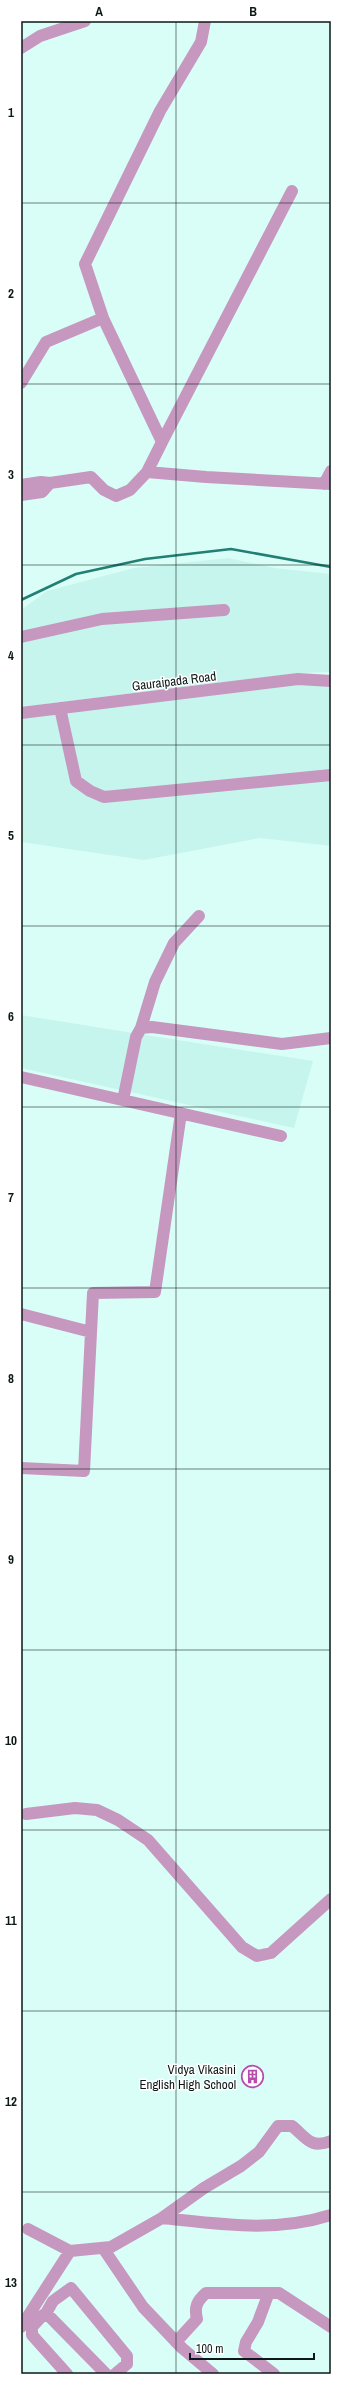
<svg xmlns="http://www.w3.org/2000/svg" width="352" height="2395" viewBox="0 0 352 2395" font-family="'Archivo Narrow',sans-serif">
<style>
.built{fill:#c6f5ed}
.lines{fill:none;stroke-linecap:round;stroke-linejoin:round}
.stream{stroke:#227f73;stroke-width:2.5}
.minor{stroke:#c698bf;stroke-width:12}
.grid{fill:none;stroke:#0c1917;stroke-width:1;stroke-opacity:0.55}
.labels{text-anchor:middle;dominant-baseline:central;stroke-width:3;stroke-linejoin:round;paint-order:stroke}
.street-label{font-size:13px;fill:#0c1917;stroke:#fff}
.poi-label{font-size:13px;fill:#0c1917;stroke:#fff;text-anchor:end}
.neatline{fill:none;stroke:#0c1917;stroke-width:1.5}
.grid-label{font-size:13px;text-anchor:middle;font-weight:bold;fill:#0c1917}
</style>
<rect width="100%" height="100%" fill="#d9fef7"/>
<path class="built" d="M228 558 275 568 331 574V672L299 673 21 707V610L47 591 134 568Z
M307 682 331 684V846L260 838 144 860 21 842V717Z
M21 1015 133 1033 313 1061 294 1128 21 1068Z"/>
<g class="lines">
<path class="stream" d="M21 600 76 574 145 559 231 549 331 567"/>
<path class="minor" d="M21 48 40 36 85 21
M103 318 162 442 292 191
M21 383 46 342 103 318 85 264 160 111 201 42 205 21
M147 472 162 442
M324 484 331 471
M21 485 41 482 50 483
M21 495 42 492 50 483 91 477 104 490 116 496 130 490 147 472 206 477 331 484
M21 637 102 619 224 610
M60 708 76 781 90 791 104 797 331 775
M21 713 298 679 331 681
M141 1028 155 982 174 943 199 916
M21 1077 281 1136
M123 1100 136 1037 141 1028 152 1027 282 1044 331 1038
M21 1314 91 1332
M21 1468 84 1471 93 1293 155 1292 181 1113
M26 1814 75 1808 97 1810 118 1820 148 1840 242 1947 257 1956 271 1953 331 1899
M162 2218C220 2224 274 2233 331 2215
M28 2229 70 2251 111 2247 162 2218 204 2188 241 2166 259 2152 278 2126H292C307 2138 310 2149 331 2141
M103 2248 143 2307 182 2348 213 2374
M268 2295 258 2322 246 2342 244 2351 274 2374
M45 2315 53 2301 71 2288 127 2356V2364L115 2374
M21 2327 70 2251
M176 2342 197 2319C194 2307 197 2301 206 2293H279L331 2327
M67 2374 32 2335V2327L43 2315 49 2316 106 2374"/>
</g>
<path class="grid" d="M176 21V2374M21 203H331M21 384H331M21 565H331M21 745H331M21 926H331M21 1107H331M21 1288H331M21 1469H331M21 1650H331M21 1830H331M21 2011H331M21 2192H331"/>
<defs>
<symbol id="building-ring" viewBox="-11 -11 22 22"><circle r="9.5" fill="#fff" stroke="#b84dae" stroke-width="1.5"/><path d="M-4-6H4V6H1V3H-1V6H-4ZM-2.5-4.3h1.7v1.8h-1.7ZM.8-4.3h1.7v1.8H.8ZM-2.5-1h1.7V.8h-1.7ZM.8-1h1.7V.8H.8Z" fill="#b84dae"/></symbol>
</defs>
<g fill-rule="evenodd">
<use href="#building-ring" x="240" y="2064" width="25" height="25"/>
</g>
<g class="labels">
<g class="street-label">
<text transform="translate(174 681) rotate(-7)">Gauraipada Road</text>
</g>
<g class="poi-label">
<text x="236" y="2069">Vidya Vikasini<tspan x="236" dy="15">English High School</tspan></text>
</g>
</g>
<rect width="352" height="2395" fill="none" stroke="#ffffff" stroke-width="44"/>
<path d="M190 2353v6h124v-6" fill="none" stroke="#0c1917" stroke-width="2"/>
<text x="196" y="2353" font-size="12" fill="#0c1917" stroke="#ffffff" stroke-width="3" paint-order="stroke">100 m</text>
<rect x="22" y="22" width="308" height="2351" class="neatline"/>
<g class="grid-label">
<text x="99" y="16">A</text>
<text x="253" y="16">B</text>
<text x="11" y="117">1</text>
<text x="11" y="298">2</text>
<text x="11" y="479">3</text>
<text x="11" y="660">4</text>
<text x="11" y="840">5</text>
<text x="11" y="1021">6</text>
<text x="11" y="1202">7</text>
<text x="11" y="1383">8</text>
<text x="11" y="1564">9</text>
<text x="11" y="1745">10</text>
<text x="11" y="1925">11</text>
<text x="11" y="2106">12</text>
<text x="11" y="2287">13</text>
</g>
</svg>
